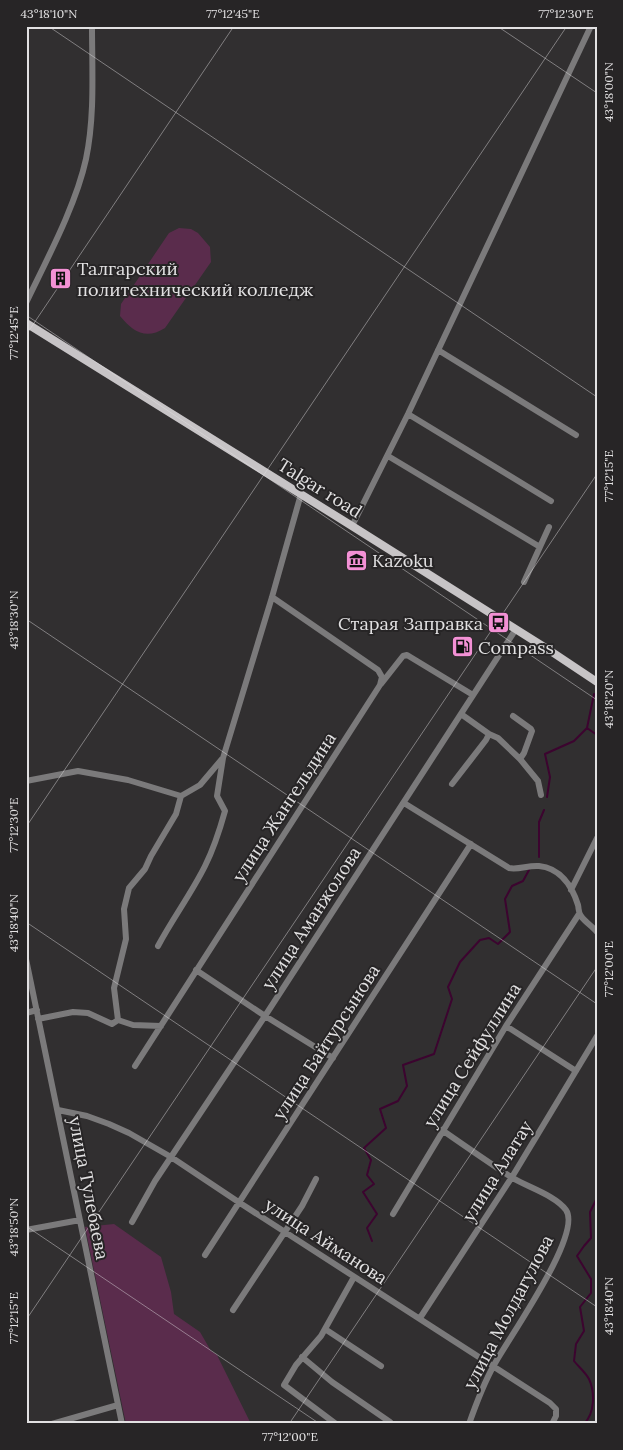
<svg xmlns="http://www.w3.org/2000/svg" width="623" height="1450" viewBox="0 0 623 1450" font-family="Lora,serif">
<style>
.green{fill:#5a2c4c}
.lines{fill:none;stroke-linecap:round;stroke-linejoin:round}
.stream{stroke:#3c042f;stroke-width:2}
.minor{stroke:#7b7a7b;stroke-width:6}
.major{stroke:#c7c4c6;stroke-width:8}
.ticks{fill:none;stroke:#e2e1e2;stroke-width:1;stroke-opacity:0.45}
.labels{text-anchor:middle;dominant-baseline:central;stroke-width:4;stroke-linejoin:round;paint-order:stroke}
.poi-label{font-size:18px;fill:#e2e1e2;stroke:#272526;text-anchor:start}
.street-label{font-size:18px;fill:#e2e1e2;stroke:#272526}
.neatline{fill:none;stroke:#e2e1e2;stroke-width:2}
.ticks-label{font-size:12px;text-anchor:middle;fill:#e2e1e2}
</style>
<rect width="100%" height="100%" fill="#312f30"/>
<path class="green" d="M179 228 191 229 198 233 210 247 211 262 165 328C146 340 133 332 120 316L121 304 169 233Z
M114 1224 161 1257 171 1292 174 1314 200 1332 211 1351 217 1355 251 1424H126L85 1227Z"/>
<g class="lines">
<path class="stream" d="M594 694 587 728 597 735
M547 797 550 777 545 754 574 741 587 728
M539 857V822L544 810
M372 1241 367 1228 377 1214 363 1192 374 1184 367 1175 371 1160 364 1148 386 1128 380 1109 398 1101 407 1086 403 1065 434 1054 452 999 448 987 460 962 480 940 489 938 498 944 510 932 505 899 512 886 523 881 529 870
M584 1424C595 1413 595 1392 589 1379 586 1373 578 1366 574 1361L576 1344 584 1331 580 1307 591 1293V1279L577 1256 584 1246 591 1238 590 1212 597 1198"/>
<path class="minor" d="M26 303C47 259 76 205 86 159 95 116 92 70 92 26
M438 350 576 435
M408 414 551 501
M388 456 540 547
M352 526 408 414 591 26
M524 582 549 527
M381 684 403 656 407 655 473 695
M489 734 498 738 520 759 524 753 532 731 531 729 513 716
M520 759 538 781 541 795
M26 781 78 771 128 780 181 796 176 814 151 856 145 869 129 888 124 909 126 939 114 988 118 1020 112 1024 88 1013 73 1012 38 1019
M452 784 486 740 489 734 461 714
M181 796 200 785 222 759
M404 803 509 868C519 870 528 865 539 866 560 868 572 886 578 905 579 909 578 912 581 916 585 922 592 926 597 932
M571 890 597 838
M158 946C173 918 191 894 205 866 214 848 220 829 225 811L217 796 223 758 272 597 301 494
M26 959 122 1424
M196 970 265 1016 333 1058
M26 1013 37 1010
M118 1020 133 1025 161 1026
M506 1026 576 1071
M135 1066 380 685 382 677 378 670 272 597
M58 1110 87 1116 109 1124 129 1133 171 1157 240 1203 550 1403 556 1409V1416L552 1424
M442 1130C465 1146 488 1162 511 1177 527 1187 555 1195 566 1210 583 1234 508 1339 494 1365 484 1383 476 1404 469 1424
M393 1214 506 1026 579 914
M132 1222 155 1181 265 1016 516 629
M26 1230 80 1220
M205 1255 471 844
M233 1310 302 1206 316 1179
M420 1318 512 1177 597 1036
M325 1329 381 1366
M302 1357 332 1382 390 1422
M52 1424 118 1405
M336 1424 284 1385 296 1365 321 1336 354 1277"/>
<path class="major" d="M26 323 352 526 552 652 597 682"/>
</g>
<path class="ticks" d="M48 26 597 397M497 26 597 93M26 315 597 700M26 335 234 26M26 619 597 1004M26 827 567 26M26 922 597 1307M26 1226 320 1424M26 1320 597 474M289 1424 597 967"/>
<defs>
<symbol id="building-square" viewBox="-11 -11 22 22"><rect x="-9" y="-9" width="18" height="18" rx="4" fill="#f391d5" stroke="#272526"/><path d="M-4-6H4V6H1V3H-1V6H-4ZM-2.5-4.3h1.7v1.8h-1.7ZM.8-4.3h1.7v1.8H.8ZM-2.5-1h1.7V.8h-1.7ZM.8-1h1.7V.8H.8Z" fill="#111"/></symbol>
<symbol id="museum-square" viewBox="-11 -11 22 22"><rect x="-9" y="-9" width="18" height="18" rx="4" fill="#f391d5" stroke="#272526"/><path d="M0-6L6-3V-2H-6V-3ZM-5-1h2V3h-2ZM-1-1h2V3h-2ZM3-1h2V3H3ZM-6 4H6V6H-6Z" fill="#111"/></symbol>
<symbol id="bus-square" viewBox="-11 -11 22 22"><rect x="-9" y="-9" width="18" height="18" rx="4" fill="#f391d5" stroke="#272526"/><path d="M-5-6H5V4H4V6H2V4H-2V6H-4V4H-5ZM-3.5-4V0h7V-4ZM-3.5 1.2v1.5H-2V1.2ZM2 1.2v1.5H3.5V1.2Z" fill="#111"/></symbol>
<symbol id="fuel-square" viewBox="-11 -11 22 22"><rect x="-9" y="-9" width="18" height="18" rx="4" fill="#f391d5" stroke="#272526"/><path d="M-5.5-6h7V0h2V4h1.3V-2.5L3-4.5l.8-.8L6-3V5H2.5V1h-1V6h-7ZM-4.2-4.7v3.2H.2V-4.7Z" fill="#111"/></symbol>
</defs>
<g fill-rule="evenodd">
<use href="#building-square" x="48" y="266" width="25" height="25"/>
<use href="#museum-square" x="344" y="548" width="25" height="25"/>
<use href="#bus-square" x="486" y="610" width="25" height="25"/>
<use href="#fuel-square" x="450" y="634" width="25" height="25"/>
</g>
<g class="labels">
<g class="poi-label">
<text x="77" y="268">Талгарский<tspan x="77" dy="21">политехнический колледж</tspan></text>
<text x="372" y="560">Kazoku</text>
<text x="483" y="623" text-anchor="end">Старая Заправка</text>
<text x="478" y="647">Compass</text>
</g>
<g class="street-label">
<text transform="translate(320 488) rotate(32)">Talgar road</text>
<text transform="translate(284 807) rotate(-57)">улица Жангельдина</text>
<text transform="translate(311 918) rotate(-57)">улица Аманжолова</text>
<text transform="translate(326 1042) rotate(-57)">улица Байтурсынова</text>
<text transform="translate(472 1055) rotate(-58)">улица Сейфуллина</text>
<text transform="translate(497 1171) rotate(-58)">улица Алатау</text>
<text transform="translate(89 1188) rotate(79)">улица Тулебаева</text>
<text transform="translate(326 1241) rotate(33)">улица Айманова</text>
<text transform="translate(508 1312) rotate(-62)">улица Молдагулова</text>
</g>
</g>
<rect width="623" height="1450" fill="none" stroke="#272526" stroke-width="55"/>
<rect x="28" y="28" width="568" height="1394" class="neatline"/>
<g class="ticks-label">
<text x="49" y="18">43°18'10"N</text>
<text x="233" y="18">77°12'45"E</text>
<text x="566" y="18">77°12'30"E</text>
<text transform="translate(609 92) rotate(-90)" y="4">43°18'00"N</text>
<text transform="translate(14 333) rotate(-90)" y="4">77°12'45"E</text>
<text transform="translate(609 476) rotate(-90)" y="4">77°12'15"E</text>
<text transform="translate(14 620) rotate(-90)" y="4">43°18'30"N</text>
<text transform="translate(609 699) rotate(-90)" y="4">43°18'20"N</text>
<text transform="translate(14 825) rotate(-90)" y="4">77°12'30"E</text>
<text transform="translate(14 923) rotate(-90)" y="4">43°18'40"N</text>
<text transform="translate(609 969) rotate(-90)" y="4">77°12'00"E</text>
<text transform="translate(14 1227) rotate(-90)" y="4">43°18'50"N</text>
<text transform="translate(609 1306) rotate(-90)" y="4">43°18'40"N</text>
<text transform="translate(14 1318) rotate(-90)" y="4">77°12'15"E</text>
<text x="290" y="1441">77°12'00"E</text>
</g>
</svg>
